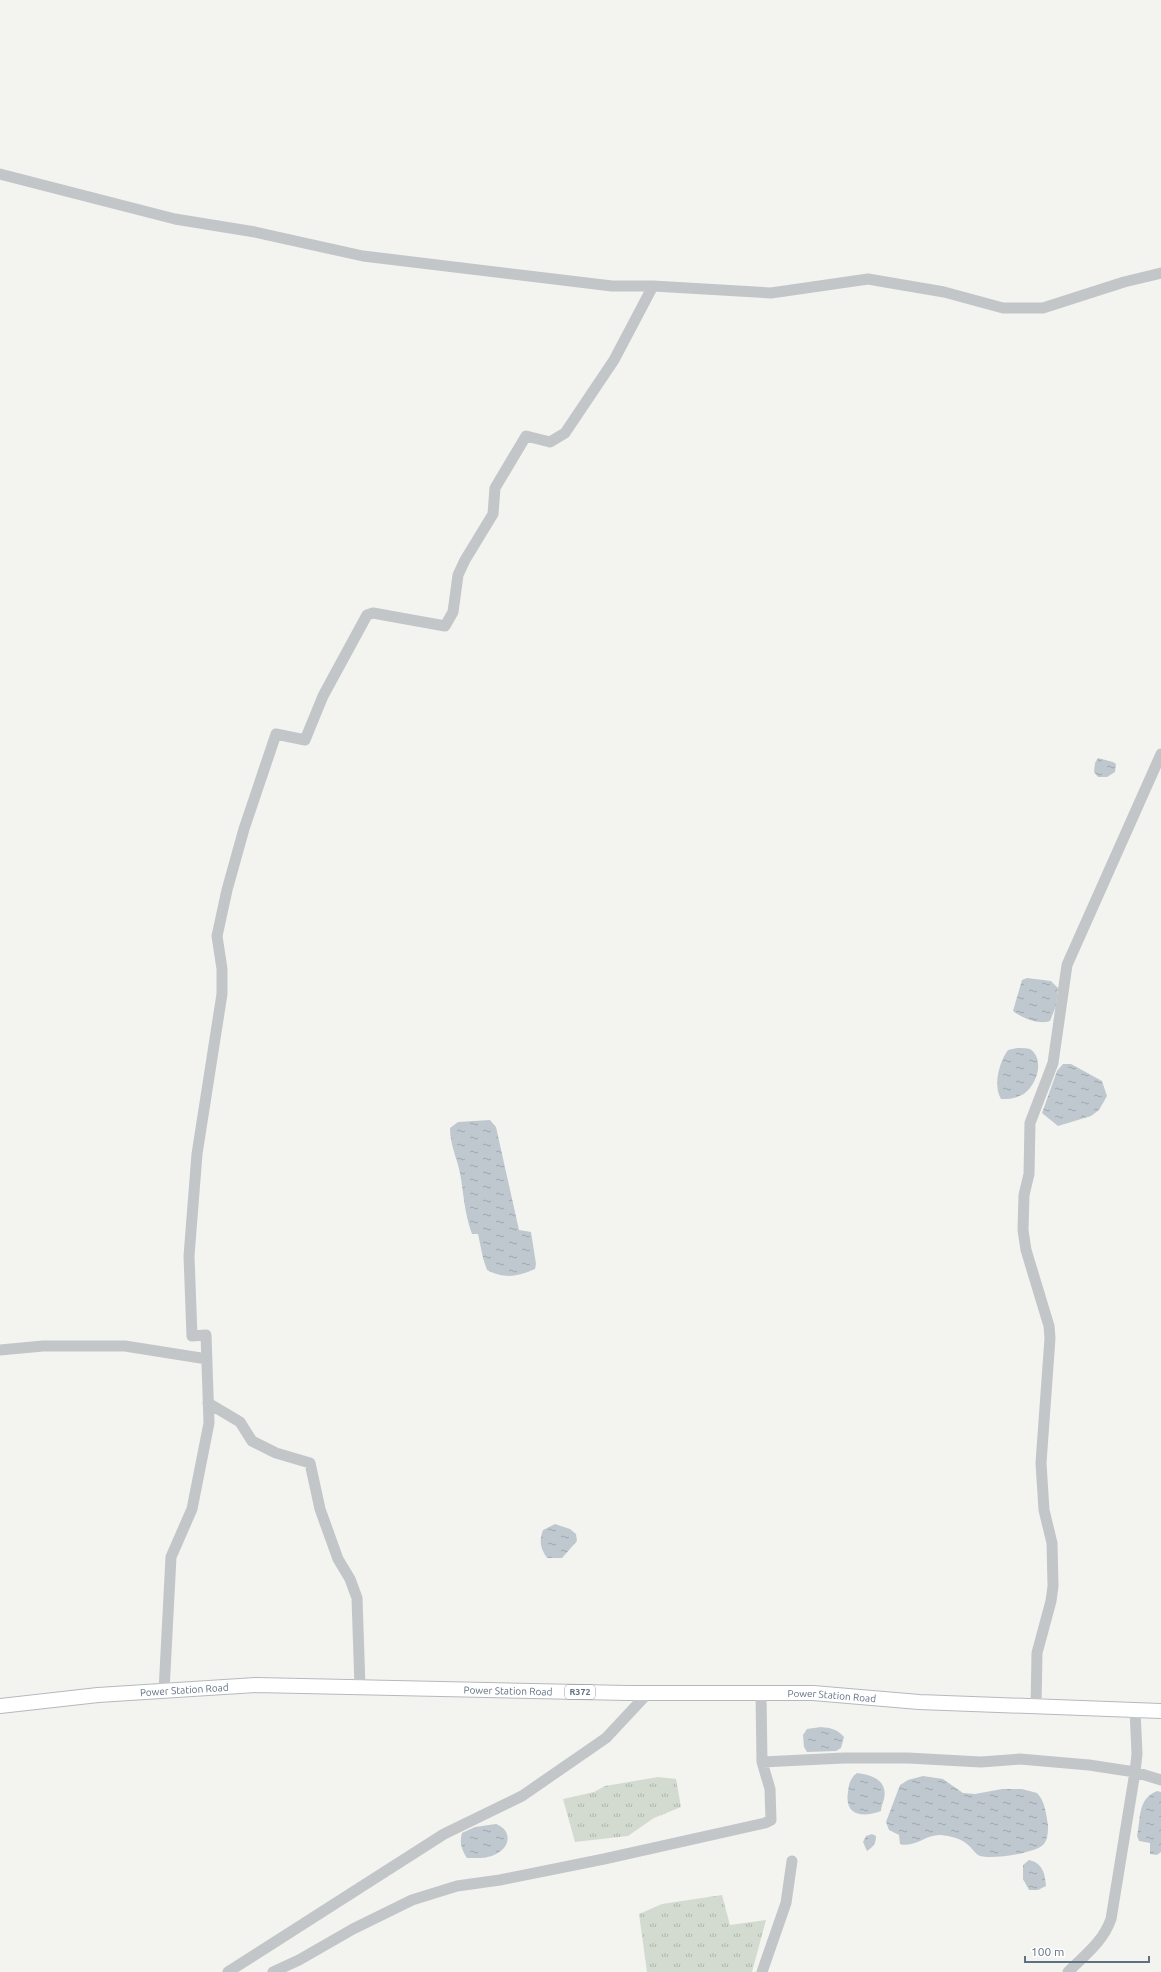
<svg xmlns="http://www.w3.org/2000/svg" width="1161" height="1972" viewBox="0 0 1161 1972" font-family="Ubuntu,sans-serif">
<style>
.park{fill:url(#park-tufts)}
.water{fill:url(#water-ripples)}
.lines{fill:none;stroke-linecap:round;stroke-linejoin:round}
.major-casing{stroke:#b5b9bd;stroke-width:16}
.minor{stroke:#c2c6c9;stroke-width:11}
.major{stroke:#fff;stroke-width:14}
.labels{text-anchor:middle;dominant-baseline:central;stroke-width:4;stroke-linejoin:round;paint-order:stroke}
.shield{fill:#fff;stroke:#909ba8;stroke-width:1}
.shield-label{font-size:9px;font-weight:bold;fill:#607083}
.street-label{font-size:10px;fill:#607083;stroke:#fff}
</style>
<defs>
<pattern id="park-tufts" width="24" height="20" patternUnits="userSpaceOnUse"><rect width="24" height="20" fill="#d3dbd0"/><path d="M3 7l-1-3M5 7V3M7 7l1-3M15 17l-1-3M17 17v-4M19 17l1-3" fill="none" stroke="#afb6ae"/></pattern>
<pattern id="water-ripples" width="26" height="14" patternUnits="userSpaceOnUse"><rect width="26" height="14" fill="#bec8ce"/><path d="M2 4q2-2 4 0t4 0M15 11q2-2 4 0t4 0" fill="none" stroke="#9ea7ad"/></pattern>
</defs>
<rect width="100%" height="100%" fill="#f3f4ef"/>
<path class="park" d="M658 1777 676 1779 681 1807 654 1818 628 1836 575 1842 563 1799 594 1792 605 1786Z
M722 1895 730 1925 766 1920 752 1972H647L639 1914 662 1904Z"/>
<path class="water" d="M1098 758 1113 762 1116 764 1115 772 1107 777H1098L1094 772 1095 763Z
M1027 978 1051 981 1058 988 1056 1006 1050 1021C1039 1025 1022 1018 1013 1011L1022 980Z
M1017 1048C1021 1048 1027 1048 1030 1049 1045 1059 1037 1084 1025 1093 1018 1098 1010 1099 1001 1099 993 1086 999 1062 1008 1050Z
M1063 1064H1071L1102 1081 1107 1096 1099 1110 1091 1116 1058 1126 1042 1113 1057 1071Z
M490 1120 496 1127 519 1230 531 1232 536 1264 535 1269C517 1277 505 1279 487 1270L483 1258 478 1234H472C464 1212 464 1195 460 1173 457 1158 450 1145 450 1128L458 1122Z
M555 1524 570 1529 576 1534 577 1541 562 1558H547C540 1548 539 1541 543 1530Z
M821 1727C831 1728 837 1729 844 1737L841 1748 836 1751 807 1752 804 1747 803 1735 807 1729Z
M857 1773C872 1775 888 1780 884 1799 883 1803 881 1807 881 1811 863 1818 844 1816 848 1792 849 1783 850 1779 857 1773Z
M923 1776 943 1779 963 1793 975 1794 1002 1789H1022L1037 1793C1045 1801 1046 1814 1048 1825 1048 1832 1048 1840 1043 1845 1035 1853 988 1861 978 1855 974 1852 971 1847 967 1844 960 1838 950 1836 941 1835 926 1834 915 1848 900 1844L899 1835 889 1830 886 1822 900 1785 908 1780Z
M1157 1791 1161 1792V1852L1157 1855 1150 1854V1843L1139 1841 1137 1836C1141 1819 1137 1799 1157 1791Z
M496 1824C512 1830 511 1847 496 1854 487 1859 476 1858 467 1858 462 1850 459 1843 462 1833L475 1827Z
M872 1834 876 1836C876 1844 873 1847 867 1851L863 1842 866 1836Z
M1029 1860C1043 1863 1045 1874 1046 1886L1038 1890H1029L1023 1879V1865Z"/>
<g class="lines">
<defs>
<g id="major">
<path id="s1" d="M0 1706 98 1695 256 1685 628 1693H813L919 1702 1161 1711"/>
</g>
</defs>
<use href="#major" class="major-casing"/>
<path class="minor" d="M0 174 175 219 255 232 363 256 612 286H653L771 293 868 279 944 292 1003 308H1043L1124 282 1161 273
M0 1350 43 1346H125L207 1359
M208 1403 240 1422 252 1441 276 1453 310 1463 320 1509 338 1559 350 1579 357 1598 360 1687
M164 1691 171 1557 192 1509 209 1423 206 1335 192 1336 189 1256 197 1154 222 994V969L217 936 227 890 244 829 276 734 305 740 323 696 367 615 373 613 445 626 453 612 458 575 465 560 493 514 495 488 526 436 550 442 565 433 614 360 653 286
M761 1693 762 1762 844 1758H908L981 1762 1020 1759 1089 1765 1135 1772 1161 1780
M1036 1707 1037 1653 1051 1601 1053 1586 1052 1543 1044 1510 1041 1463 1050 1338 1049 1326 1026 1250 1023 1230 1024 1195 1029 1174 1030 1123 1053 1063 1067 965 1161 754
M228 1972 444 1834 522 1796 606 1738 648 1693
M273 1972 299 1960 353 1929 412 1900 457 1886 500 1880 604 1859 765 1823 771 1820 770 1789 762 1762
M762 1972 786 1903 792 1861
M1068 1972C1085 1955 1103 1942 1111 1919L1135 1772 1137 1754 1135 1710"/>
<use href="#major" class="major"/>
</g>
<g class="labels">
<rect class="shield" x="565" y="1685" width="30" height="14" rx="3"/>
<g class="shield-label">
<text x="580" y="1692">R372</text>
</g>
<g class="street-label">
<text stroke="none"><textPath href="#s1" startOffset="185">Power Station Road</textPath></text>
<text stroke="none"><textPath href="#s1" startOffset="509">Power Station Road</textPath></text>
<text stroke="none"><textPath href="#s1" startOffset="833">Power Station Road</textPath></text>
</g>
</g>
<path d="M1025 1956v6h124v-6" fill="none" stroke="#607083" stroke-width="2"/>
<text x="1031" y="1956" font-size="12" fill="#607083" stroke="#ffffff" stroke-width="3" paint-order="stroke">100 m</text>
</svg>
